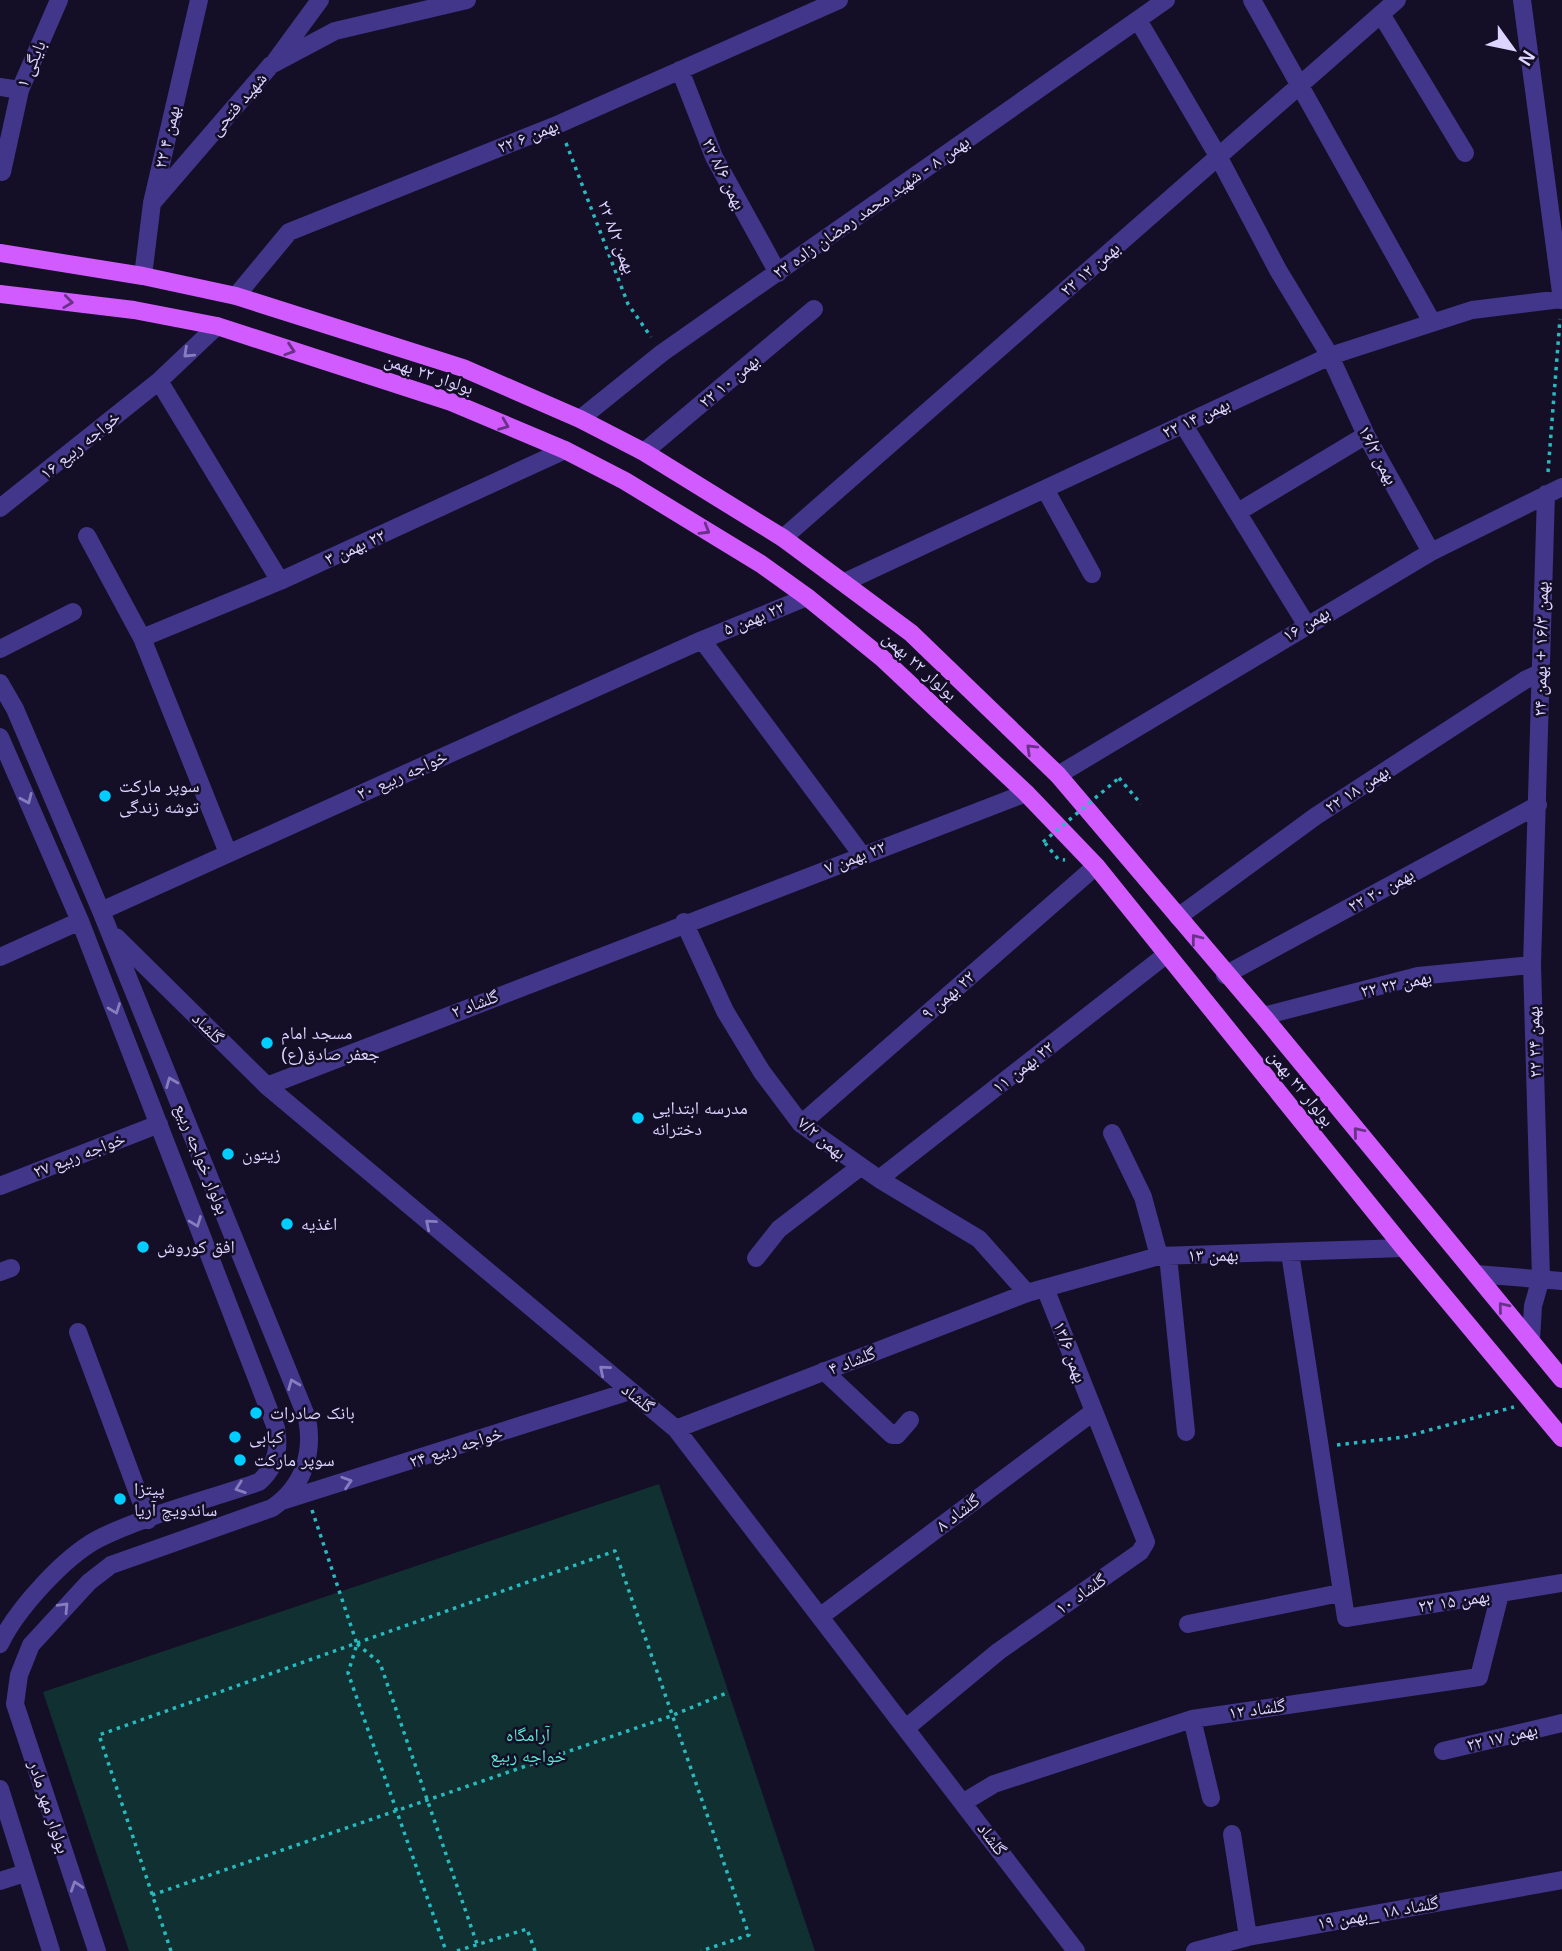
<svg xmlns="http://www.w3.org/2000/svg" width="1562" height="1951" viewBox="0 0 1562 1951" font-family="Helvetica,'Noto Naskh Arabic',sans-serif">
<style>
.green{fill:#103031}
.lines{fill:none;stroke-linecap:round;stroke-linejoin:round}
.path{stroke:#28babf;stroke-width:3.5;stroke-dasharray:3.5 5;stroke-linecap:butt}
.minor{stroke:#413689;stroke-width:18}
.major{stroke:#d15bff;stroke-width:18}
.path-bridge{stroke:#28babf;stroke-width:3.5;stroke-dasharray:3.5 5;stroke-linecap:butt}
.oneway{stroke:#693188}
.oneway2{stroke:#877dbe}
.poi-dot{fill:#00ceff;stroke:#140e27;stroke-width:2.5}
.labels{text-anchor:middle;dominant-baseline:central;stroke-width:5;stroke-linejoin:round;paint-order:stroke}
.street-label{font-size:18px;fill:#ddd4ff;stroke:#140e27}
.poi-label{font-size:18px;fill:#ddd4ff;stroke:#140e27;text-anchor:start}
.park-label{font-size:18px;fill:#58e7d0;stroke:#140e27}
</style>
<rect width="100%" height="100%" fill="#140e27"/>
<path class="green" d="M659 1484 815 1951H129L43 1692Z"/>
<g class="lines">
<path class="path" d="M566 143 628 304 651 337
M1548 472 1560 319
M1119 778 1141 804
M1045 843 1058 859 1065 860
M1337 1445 1404 1437 1514 1407
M312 1510 357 1644 348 1673 446 1951
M357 1644 380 1663 477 1944
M152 1895 671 1716 729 1692
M171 1951 99 1735 615 1551 749 1935 701 1951
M457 1951 527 1929 535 1951"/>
<path class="minor" d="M1252 0 1432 322
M1522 0 1562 300
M1381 14 1465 153
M1138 20 1218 156 1278 270 1330 356 1366 435 1431 552
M276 60 320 0
M680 70 714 157 778 273
M0 87 20 90
M2 172 20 90 59 0
M152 203 271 65 335 31 467 0
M143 276 152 203 199 0
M236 296 289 232 559 124 839 0
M159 381 280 581
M580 419 662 353 1166 0
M1183 424 1306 624
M644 452 814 309
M1045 489 1092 574
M0 508 159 381 217 326
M1238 512 1366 435
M87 536 142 638 228 853
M783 538 1397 0
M845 582 1330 356 1472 310 1562 299
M142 638 280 581 565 450
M702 640 862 855
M0 649 73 612
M0 683 15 709 101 911 307 1418C314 1454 303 1487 272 1508L111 1565 89 1582 31 1645 19 1675 15 1704 97 1951
M0 737 80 921 276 1428C280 1449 275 1468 259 1482 210 1499 143 1516 98 1539 64 1557 16 1610 0 1644
M1058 775 1431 552 1562 487
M101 911 702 640 807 597
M1178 917 1316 816 1525 680 1542 672
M684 922 725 1011 762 1072 801 1124 879 1179 979 1239 1027 1293
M116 937 267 1086 676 1429 1076 1951
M0 957 80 921
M1225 975 1538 805
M1263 1016 1418 976 1532 965
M267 1086 1026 793
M801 1124 1096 866
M1112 1133 1143 1197 1159 1256
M879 1179 1167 954
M0 1186 159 1124
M1290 1253 1346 1618 1562 1583
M1168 1256 1186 1432
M756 1258 779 1229 860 1167
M0 1272 11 1268
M1476 1274 1562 1281
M78 1332 148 1520
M1531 1340 1533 1306 1541 1278 1532 965 1546 494
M824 1371 892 1435H897L910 1420
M676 1429 1027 1293 1159 1256 1404 1248
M282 1501 630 1391
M821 1616 1089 1415 1095 1416
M1188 1624 1340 1593
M1192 1719 1211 1798
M906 1728 999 1651 1140 1552 1146 1542 1045 1288
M1443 1751 1562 1723
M0 1789 51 1951
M964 1802 994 1784 1192 1719 1479 1677 1500 1594
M1232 1834 1248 1937
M0 1881 25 1873
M1195 1951 1248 1937 1562 1880"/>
<path class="major" d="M0 253 143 276 236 296 463 368 580 419 644 452 783 538 911 633 1058 775 1263 1016 1562 1379
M0 294 134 310 217 326 451 402 565 450 625 481 761 564 807 597 882 658 1026 793 1096 866 1404 1248 1562 1438"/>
<path class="path-bridge" d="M1043 842 1119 778"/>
</g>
<defs><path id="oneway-chevron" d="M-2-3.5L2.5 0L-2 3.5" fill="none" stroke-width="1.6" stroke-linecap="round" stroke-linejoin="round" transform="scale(1.75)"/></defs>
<g class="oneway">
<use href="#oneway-chevron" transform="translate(68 302) rotate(7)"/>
<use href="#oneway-chevron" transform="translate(290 350) rotate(18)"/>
<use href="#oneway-chevron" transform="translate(504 425) rotate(22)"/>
<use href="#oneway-chevron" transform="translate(705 530) rotate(31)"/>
<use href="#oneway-chevron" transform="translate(1031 749) rotate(-136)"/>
<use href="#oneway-chevron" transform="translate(1196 939) rotate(-128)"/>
<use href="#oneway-chevron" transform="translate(1358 1132) rotate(-130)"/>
<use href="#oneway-chevron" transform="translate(1503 1307) rotate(-129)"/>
</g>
<g class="oneway2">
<use href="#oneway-chevron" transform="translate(188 353) rotate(137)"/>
<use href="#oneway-chevron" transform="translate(27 799) rotate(66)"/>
<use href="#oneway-chevron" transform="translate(115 1009) rotate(69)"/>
<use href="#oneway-chevron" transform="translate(171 1082) rotate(-112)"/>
<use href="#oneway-chevron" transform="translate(196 1222) rotate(69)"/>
<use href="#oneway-chevron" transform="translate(430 1224) rotate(-140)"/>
<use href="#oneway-chevron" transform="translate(604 1370) rotate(-140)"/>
<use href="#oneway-chevron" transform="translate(293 1384) rotate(-112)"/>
<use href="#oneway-chevron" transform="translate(347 1482) rotate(-18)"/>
<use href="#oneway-chevron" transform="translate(240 1488) rotate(161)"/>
<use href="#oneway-chevron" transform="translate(64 1607) rotate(-46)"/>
<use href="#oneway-chevron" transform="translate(76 1886) rotate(-108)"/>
</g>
<g class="poi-dot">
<circle cx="105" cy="796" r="7"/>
<circle cx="267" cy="1043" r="7"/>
<circle cx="638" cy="1118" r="7"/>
<circle cx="228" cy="1154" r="7"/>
<circle cx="287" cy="1224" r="7"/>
<circle cx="143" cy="1247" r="7"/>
<circle cx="256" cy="1413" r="7"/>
<circle cx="235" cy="1437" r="7"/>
<circle cx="240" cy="1460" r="7"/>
<circle cx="120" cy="1499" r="7"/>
</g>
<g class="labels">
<g class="street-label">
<text transform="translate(31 64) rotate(-67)">بایگی ۱</text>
<text transform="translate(238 104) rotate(-49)">شهید فتحی</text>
<text transform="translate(528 136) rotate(-22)">۲۲ بهمن ۶</text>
<text transform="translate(167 137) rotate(-77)">۲۲ بهمن ۴</text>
<text transform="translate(724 174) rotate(64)">۲۲ بهمن ۸/۶</text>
<text transform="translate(871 207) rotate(-35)">۲۲ بهمن ۸ - شهید محمد رمضان زاده</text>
<text transform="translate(617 237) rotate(69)">۲۲ بهمن ۸/۲</text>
<text transform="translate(1090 269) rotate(-41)">۲۲ بهمن ۱۲</text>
<text transform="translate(429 374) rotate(19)">بولوار ۲۲ بهمن</text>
<text transform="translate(729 381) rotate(-40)">۲۲ بهمن ۱۰</text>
<text transform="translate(1196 418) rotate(-25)">۲۲ بهمن ۱۴</text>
<text transform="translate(80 445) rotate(-39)">خواجه ربیع ۱۶</text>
<text transform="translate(1378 455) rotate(62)">بهمن ۱۶/۲</text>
<text transform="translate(355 547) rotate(-24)">٢٢ بهمن ۳</text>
<text transform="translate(754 618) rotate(-22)">٢٢ بهمن ۵</text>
<text transform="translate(1306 624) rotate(-31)">بهمن ۱۶</text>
<text transform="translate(1541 649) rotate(-89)">بهمن ۱۶/۳ + بهمن ۲۴</text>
<text transform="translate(920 666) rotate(42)">بولوار ۲۲ بهمن</text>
<text transform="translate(402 775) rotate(-24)">خواجه ربیع ۲۰</text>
<text transform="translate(1357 789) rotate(-33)">۲۲ بهمن ۱۸</text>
<text transform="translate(855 857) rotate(-21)">٢٢ بهمن ٧</text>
<text transform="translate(1381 890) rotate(-29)">۲۲ بهمن ۲۰</text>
<text transform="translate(1396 984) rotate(-12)">۲۲ بهمن ۲۲</text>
<text transform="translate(948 995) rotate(-41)">٢٢ بهمن ۹</text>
<text transform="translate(475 1004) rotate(-21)">گلشاد ۲</text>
<text transform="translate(208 1028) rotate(45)">گلشاد</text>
<text transform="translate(1534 1042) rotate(-92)">۲۲ بهمن ۲۴</text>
<text transform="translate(1023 1067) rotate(-38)">٢٢ بهمن ١١</text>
<text transform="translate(1301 1088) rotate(51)">بولوار ۲۲ بهمن</text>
<text transform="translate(822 1138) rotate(39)">بهمن ۷/۲</text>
<text transform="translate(79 1155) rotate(-21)">خواجه ربیع ۲۷</text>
<text transform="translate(202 1159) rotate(68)">بولوار خواجه ربیع</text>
<text transform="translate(1213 1255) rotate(-1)">بهمن ۱۳</text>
<text transform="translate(1070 1352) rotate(69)">بهمن ۱۳/۶</text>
<text transform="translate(852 1361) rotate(-21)">گلشاد ۴</text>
<text transform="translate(638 1398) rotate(39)">گلشاد</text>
<text transform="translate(456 1447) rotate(-18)">خواجه ربیع ۲۴</text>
<text transform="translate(958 1513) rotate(-37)">گلشاد ۸</text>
<text transform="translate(1081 1594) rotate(-35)">گلشاد ۱۰</text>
<text transform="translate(1454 1601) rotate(-9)">۲۲ بهمن ۱۵</text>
<text transform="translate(1257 1709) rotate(-8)">گلشاد ۱۲</text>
<text transform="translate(1502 1737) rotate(-13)">۲۲ بهمن ۱۷</text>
<text transform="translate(49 1807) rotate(72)">بولوار مهر مادر</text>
<text transform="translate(992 1839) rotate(53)">گلشاد</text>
<text transform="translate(1378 1913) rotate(-10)">گلشاد ۱۸ _بهمن ۱۹</text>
</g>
<g class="poi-label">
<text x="119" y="786">سوپر مارکت<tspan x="119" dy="21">توشه زندگی</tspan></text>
<text x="281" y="1033">مسجد امام<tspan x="281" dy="21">جعفر صادق(ع)</tspan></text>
<text x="652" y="1108">مدرسه ابتدایی<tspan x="652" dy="21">دخترانه</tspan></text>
<text x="242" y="1154">زیتون</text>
<text x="301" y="1224">اغذیه</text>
<text x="157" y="1247">افق کوروش</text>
<text x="270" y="1413">بانک صادرات</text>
<text x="249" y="1437">کبابی</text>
<text x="254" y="1460">سوپر مارکت</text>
<text x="134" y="1489">پیتزا<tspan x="134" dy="21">ساندویچ آریا</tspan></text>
</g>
<g class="park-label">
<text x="528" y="1735">آرامگاه<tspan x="528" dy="21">خواجه ربیع</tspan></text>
</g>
</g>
<g transform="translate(1513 49) rotate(123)" stroke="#140e27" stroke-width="5" paint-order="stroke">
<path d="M0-5L12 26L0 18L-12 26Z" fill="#ddd4ff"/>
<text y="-10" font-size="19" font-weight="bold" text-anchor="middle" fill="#ddd4ff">N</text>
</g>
</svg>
